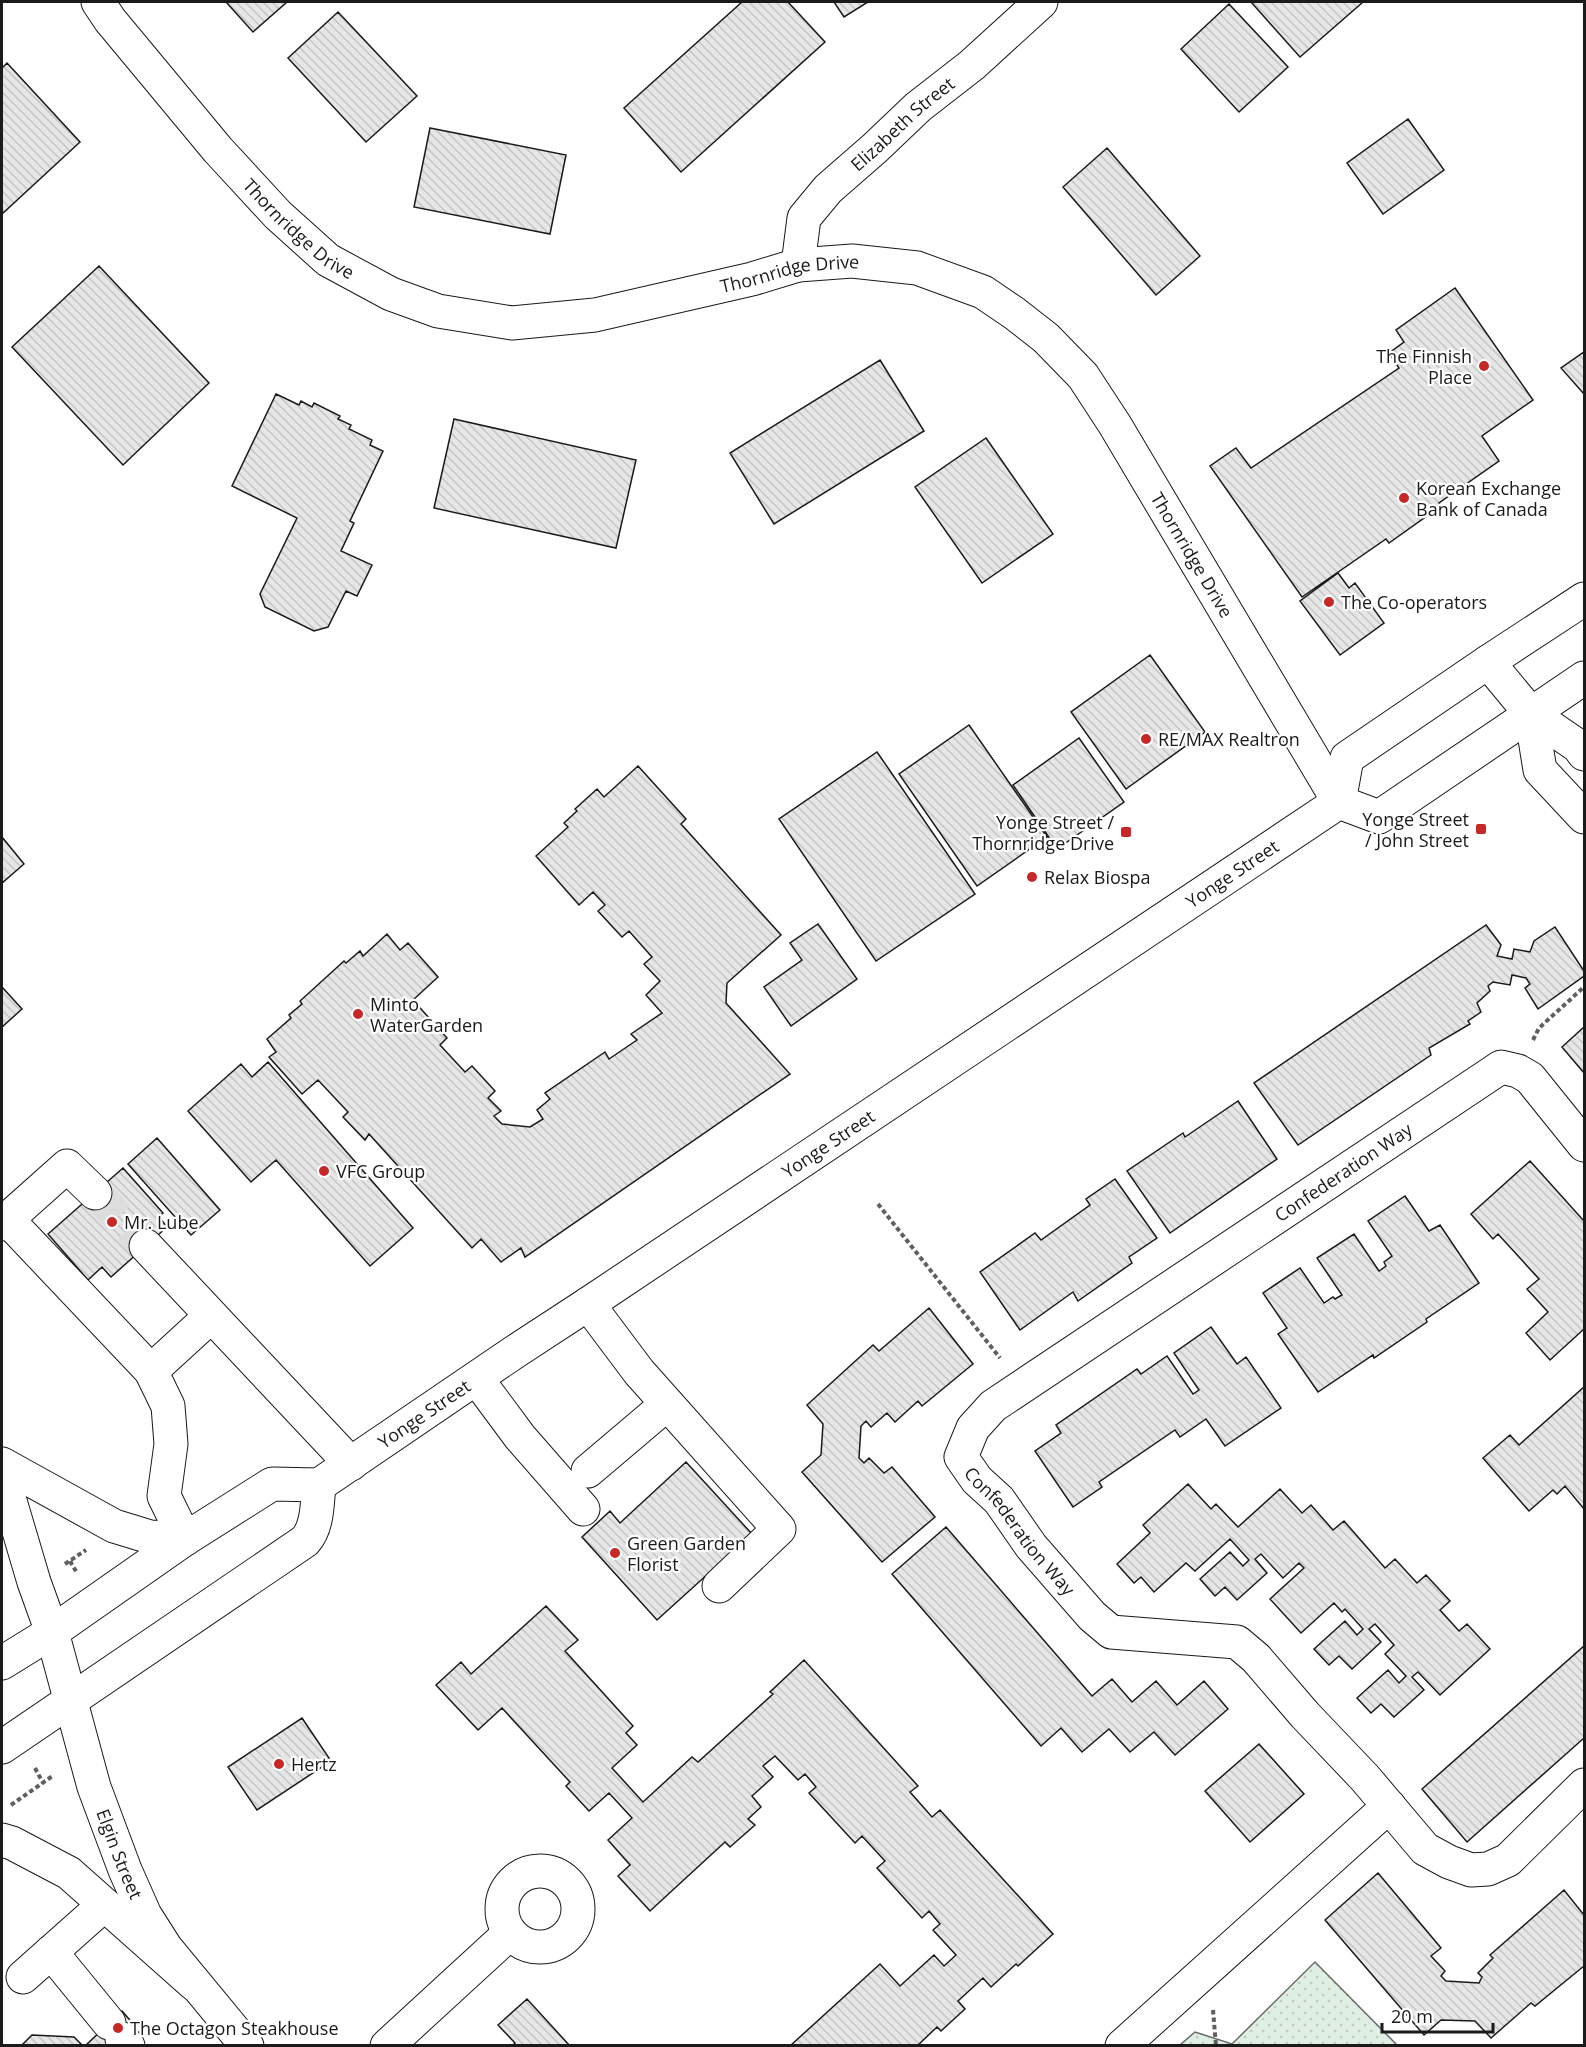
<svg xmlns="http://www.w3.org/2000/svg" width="1586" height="2047" viewBox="0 0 1586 2047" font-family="'Open Sans',sans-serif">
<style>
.grass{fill:url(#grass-dots);stroke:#6a6a6a;stroke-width:1.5}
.building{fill:url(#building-back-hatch);stroke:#1a1a1a;stroke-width:1.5}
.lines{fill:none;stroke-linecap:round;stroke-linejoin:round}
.minor-tunnel{stroke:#ddd;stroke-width:33;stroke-dasharray:33 16;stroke-linecap:butt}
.minor-casing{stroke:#1a1a1a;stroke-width:35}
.major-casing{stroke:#1a1a1a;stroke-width:35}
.path{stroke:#5f5f5f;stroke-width:4;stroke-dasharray:4.5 3;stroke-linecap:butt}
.minor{stroke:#fff;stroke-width:33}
.major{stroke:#fff;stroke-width:33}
.poi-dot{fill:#c62828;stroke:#fff;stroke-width:2}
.labels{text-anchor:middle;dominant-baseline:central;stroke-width:4.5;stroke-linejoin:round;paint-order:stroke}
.street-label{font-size:18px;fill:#1a1a1a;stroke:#fff}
.poi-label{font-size:18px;fill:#1a1a1a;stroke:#fff;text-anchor:start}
</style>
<defs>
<pattern id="grass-dots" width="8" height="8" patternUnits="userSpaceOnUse" patternTransform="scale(1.5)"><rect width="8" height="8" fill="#e0efe3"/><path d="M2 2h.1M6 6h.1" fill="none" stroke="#c0ccc2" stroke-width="1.8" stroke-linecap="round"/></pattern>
<pattern id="building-back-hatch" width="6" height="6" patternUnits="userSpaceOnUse" patternTransform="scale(1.5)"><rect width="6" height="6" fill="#e6e6e6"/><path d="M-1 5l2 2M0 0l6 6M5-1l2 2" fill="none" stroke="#c5c5c5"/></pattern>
</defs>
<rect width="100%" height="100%" fill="#fff"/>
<path class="grass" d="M1315 1962 1397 2045H1180L1195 2032 1232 2044Z"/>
<path class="building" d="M226 2H287L253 32Z
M742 2H788L825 42 681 172 624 108Z
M834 2H868L844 17Z
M1251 2H1363L1300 57Z
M1229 4 1288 67 1239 112 1181 49Z
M338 12 417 96 366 142 288 58Z
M7 63 80 142 2 214V68Z
M1408 119 1444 170 1383 214 1347 163Z
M430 128 566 155 550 234 414 207Z
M1107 148 1200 256 1156 295 1063 187Z
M99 266 209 383 123 465 12 347Z
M1455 288 1533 400 1482 436 1499 461 1439 503 1441 506 1389 543 1386 539 1302 597 1210 466 1236 448 1251 468 1399 368 1389 353 1404 342 1396 330Z
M1584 352V394L1561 368Z
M880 360 924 431 774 524 730 453Z
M276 394 299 405 301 401 312 407 314 403 340 416 338 419 351 425 349 429 372 440 370 445 383 451 350 521 354 523 341 551 372 565 357 596 346 591 328 627 314 631 265 607 260 594 297 518 232 486Z
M454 419 636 460 616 548 434 508Z
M986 438 1053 534 982 583 915 487Z
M1338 573 1349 588 1355 583 1384 623 1340 655 1300 601Z
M1150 655 1205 732 1126 789 1071 712Z
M969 725 1047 837 977 886 899 774Z
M1079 738 1124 802 1057 849 1013 785Z
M877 752 975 894 876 961 779 819Z
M638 766 686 819 681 824 781 935 727 983 726 1003 790 1074 525 1257 521 1248 501 1262 481 1239 472 1248 369 1134 365 1140 343 1117 348 1112 318 1080 302 1094 269 1057 276 1052 267 1039 291 1018 289 1015 302 1004 300 1001 344 961 346 963 360 951 363 956 387 934 400 950 408 943 438 977 413 1000 447 1038 440 1045 465 1072 472 1066 495 1091 488 1098 501 1111 494 1116 502 1124 530 1127 543 1119 537 1110 550 1099 545 1093 605 1052 609 1059 637 1040 631 1034 662 1013 646 995 660 981 644 964 652 957 629 931 622 937 598 911 605 905 593 892 579 905 536 856 568 827 564 823 577 811 575 809 597 789 604 797Z
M2 837 24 864 2 883Z
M818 924 857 979 791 1026 764 987 802 960 790 943Z
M1486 925 1501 945 1497 956 1512 959 1514 949 1530 952 1534 941 1555 927 1584 971V976L1538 1009 1525 988 1530 984 1526 978 1512 975 1510 985 1493 982 1488 986 1490 991 1477 1003 1481 1012 1468 1021 1470 1024 1429 1048 1431 1055 1298 1145 1254 1083Z
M2 987 22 1009 2 1027Z
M1584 1027V1073L1562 1047Z
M268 1062 413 1228 370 1266 276 1160 251 1182 188 1111 241 1064 252 1077Z
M1238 1101 1277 1159 1170 1233 1127 1171 1183 1133 1185 1137Z
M157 1138 220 1210 191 1235 128 1164Z
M1530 1161 1584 1221V1329L1550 1360 1526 1333 1548 1312 1527 1289 1539 1279 1498 1234 1493 1239 1471 1214Z
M123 1168 163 1213 159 1217 167 1227 111 1277 102 1267 88 1280 48 1234Z
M1115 1179 1157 1238 1129 1257 1132 1263 1078 1301 1073 1292 1020 1330 980 1272 1035 1233 1041 1240 1090 1205 1086 1199Z
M1405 1196 1429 1231 1440 1225 1479 1283 1426 1319 1427 1322 1374 1358 1373 1355 1318 1392 1278 1334 1287 1328 1263 1293 1300 1268 1324 1303 1333 1297 1335 1299 1342 1295 1317 1258 1354 1234 1379 1271 1386 1266 1384 1262 1392 1256 1368 1221Z
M929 1308 973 1364 922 1406 918 1401 895 1422 887 1413 871 1427 866 1421 861 1426 859 1458 864 1463 869 1458 884 1473 892 1467 935 1517 882 1562 802 1472 821 1455 823 1424 807 1405 873 1345 879 1351Z
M1211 1327 1237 1364 1246 1357 1281 1408 1225 1446 1206 1419 1180 1437 1175 1430 1099 1482 1102 1487 1073 1507 1035 1451 1061 1433 1056 1425 1137 1369 1141 1374 1167 1356 1193 1394 1199 1390 1174 1353Z
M1584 1387V1509L1565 1486 1557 1494 1553 1490 1529 1511 1483 1458 1510 1435 1519 1445Z
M686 1462 752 1534 657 1620 582 1537 610 1511 620 1523Z
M1188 1484 1211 1509 1216 1504 1238 1527 1280 1489 1302 1513 1311 1505 1333 1530 1344 1521 1385 1568 1395 1559 1417 1583 1426 1575 1450 1601 1440 1610 1459 1631 1467 1624 1490 1649 1440 1695 1418 1672 1412 1677 1424 1690 1394 1717 1381 1704 1371 1713 1357 1698 1388 1670 1399 1683 1406 1676 1385 1654 1394 1645 1375 1624 1369 1629 1381 1642 1352 1669 1339 1656 1329 1665 1314 1649 1345 1621 1357 1635 1363 1629 1345 1609 1342 1612 1334 1603 1301 1633 1270 1599 1304 1568 1299 1563 1283 1578 1261 1554 1255 1559 1267 1573 1237 1600 1225 1587 1215 1596 1200 1579 1230 1552 1243 1566 1249 1560 1230 1539 1195 1571 1186 1563 1154 1592 1141 1577 1134 1583 1117 1564 1150 1533 1143 1525Z
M946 1527 1092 1696 1112 1679 1132 1702 1156 1681 1177 1705 1204 1681 1228 1709 1175 1755 1154 1732 1130 1752 1109 1729 1082 1752 1061 1728 1041 1746 892 1574Z
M546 1606 578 1640 565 1651 633 1726 626 1733 637 1745 612 1768 643 1802 692 1757 698 1762 773 1694 770 1692 804 1660 918 1786 910 1792 932 1817 940 1810 1053 1934 1018 1966 1016 1964 991 1987 983 1978 958 2001 965 2009 941 2031 937 2027 917 2046H790L880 1964 900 1986 934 1955 944 1966 956 1955 933 1930 940 1924 929 1911 922 1918 877 1868 885 1861 862 1836 855 1843 809 1793 816 1787 805 1774 798 1780 775 1756 763 1766 773 1777 752 1796 761 1807 748 1819 755 1825 730 1847 725 1842 650 1911 618 1876 630 1865 608 1840 632 1818 609 1793 589 1811 566 1786 570 1782 502 1708 478 1730 436 1685 461 1662 471 1674Z
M1584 1646V1738L1467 1842 1422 1789Z
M302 1718 331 1761 257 1810 228 1767Z
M1259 1744 1304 1794 1250 1842 1205 1791Z
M1378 1873 1441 1948 1431 1956 1445 1971 1441 1976 1446 1981 1479 1983 1482 1977 1478 1973 1493 1958 1490 1955 1564 1890 1584 1915V1966L1535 2006 1531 2003 1491 2038 1475 2021 1441 2020 1424 2035 1325 1920Z
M527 1999 570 2046H512L515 2043 498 2025Z
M122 2011 135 2026 115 2046H85Z
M32 2035 74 2037 83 2046H21Z"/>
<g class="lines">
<path class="minor-tunnel" d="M95 1193 146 1246"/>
<defs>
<g id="minor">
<path id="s1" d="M98 2 110 20 218 150 278 215 328 260 391 294 438 311 512 323 595 315 752 279 798 265 852 261 917 268 983 292 1014 313 1046 338 1083 376 1115 425 1339 802"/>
<path id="s2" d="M798 265 804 218 828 189 875 148 918 107 972 65 1041 2"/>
<path id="s3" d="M1584 1145 1530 1078 1518 1071 1501 1067 993 1406 973 1428 961 1457 977 1480 999 1500 1031 1546 1092 1616 1111 1632 1237 1642 1256 1658 1305 1715 1365 1778 1425 1849 1449 1862 1471 1870 1488 1869 1508 1860 1584 1785"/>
<path d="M7 1219 151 1371 168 1406 171 1444 164 1496 185 1539"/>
<path d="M2 1224 67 1166 95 1193"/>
<path d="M146 1246 351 1464"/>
<path d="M588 1304 639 1372 779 1529 719 1586"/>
<path d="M151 1371 211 1316"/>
<path d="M477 1379 520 1437 583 1509"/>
<path d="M588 1471 667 1404"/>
<path id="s4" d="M2 1474 34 1582 52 1632 94 1787 125 1870 145 1915 166 1948 247 2046"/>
<circle cx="540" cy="1909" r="38"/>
<path d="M51 1952 109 2023"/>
<path d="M23 1977 104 1905"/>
<path d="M122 2039 128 2046"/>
<path d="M387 2046 510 1933"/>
<path d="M1122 2046 1389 1806"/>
</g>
<g id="major">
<path d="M1488 662 1531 714 1578 746 1584 754"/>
<path d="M1531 714 1540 770 1584 817"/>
<path d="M1339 802 1379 817 1584 678"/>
<path d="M2 1464 114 1526 150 1537 185 1539"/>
<path id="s5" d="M2 1663 52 1632 185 1539 272 1484 319 1485 516 1351 588 1304 1339 802 1347 758 1488 662 1584 599"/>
<path d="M2 1747 305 1541C318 1527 317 1503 319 1485"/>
<path d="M2 1840 12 1843 69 1873 194 1984"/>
</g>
</defs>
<use href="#minor" class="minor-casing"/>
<use href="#major" class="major-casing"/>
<path class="path" d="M1533 1040 1539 1028 1584 987
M878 1204 1000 1358
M70 1561 77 1573
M65 1564 86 1550
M35 1768 43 1783
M11 1805 54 1775
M1213 2010 1216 2046"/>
<use href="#minor" class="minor"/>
<use href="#major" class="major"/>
</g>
<g class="poi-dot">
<circle cx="1484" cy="366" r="6"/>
<circle cx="1404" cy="498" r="6"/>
<circle cx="1329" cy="602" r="6"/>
<circle cx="1146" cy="739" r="6"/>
<rect x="1475" y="823" width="12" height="12" rx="3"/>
<rect x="1120" y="826" width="12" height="12" rx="3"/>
<circle cx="1032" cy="877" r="6"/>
<circle cx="358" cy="1014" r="6"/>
<circle cx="324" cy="1171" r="6"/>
<circle cx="112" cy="1222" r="6"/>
<circle cx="615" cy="1553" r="6"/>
<circle cx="279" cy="1764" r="6"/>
<circle cx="118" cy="2028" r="6"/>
</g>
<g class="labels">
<g class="street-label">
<text stroke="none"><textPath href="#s2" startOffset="184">Elizabeth Street</textPath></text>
<text stroke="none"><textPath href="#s1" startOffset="304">Thornridge Drive</textPath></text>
<text stroke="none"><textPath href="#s1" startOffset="826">Thornridge Drive</textPath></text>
<text stroke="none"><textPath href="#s1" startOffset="1366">Thornridge Drive</textPath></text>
<text stroke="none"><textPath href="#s5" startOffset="1470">Yonge Street</textPath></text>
<text stroke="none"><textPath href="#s5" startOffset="984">Yonge Street</textPath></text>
<text transform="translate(1343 1172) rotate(-34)">Confederation Way</text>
<text stroke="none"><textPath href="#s5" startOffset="498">Yonge Street</textPath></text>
<text stroke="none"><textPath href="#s3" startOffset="884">Confederation Way</textPath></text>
<text stroke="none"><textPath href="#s4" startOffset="398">Elgin Street</textPath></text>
</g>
<g class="poi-label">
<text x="1472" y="356" text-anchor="end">The Finnish<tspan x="1472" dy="21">Place</tspan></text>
<text x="1416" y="488">Korean Exchange<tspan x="1416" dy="21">Bank of Canada</tspan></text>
<text x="1341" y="602">The Co-operators</text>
<text x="1158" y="739">RE/MAX Realtron</text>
<text x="1469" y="819" text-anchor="end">Yonge Street<tspan x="1469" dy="21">/ John Street</tspan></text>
<text x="1114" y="822" text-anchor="end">Yonge Street /<tspan x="1114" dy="21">Thornridge Drive</tspan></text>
<text x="1044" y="877">Relax Biospa</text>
<text x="370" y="1004">Minto<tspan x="370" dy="21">WaterGarden</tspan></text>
<text x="336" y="1171">VFC Group</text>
<text x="124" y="1222">Mr. Lube</text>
<text x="627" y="1543">Green Garden<tspan x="627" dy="21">Florist</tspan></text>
<text x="291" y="1764">Hertz</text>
<text x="130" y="2028">The Octagon Steakhouse</text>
</g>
</g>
<rect width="1586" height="2047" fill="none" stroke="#1a1a1a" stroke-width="6"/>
<path d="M1382 2023v9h111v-9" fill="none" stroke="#1a1a1a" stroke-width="3"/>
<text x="1391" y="2023" font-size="18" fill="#1a1a1a" stroke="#ffffff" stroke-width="4.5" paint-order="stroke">20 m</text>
</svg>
